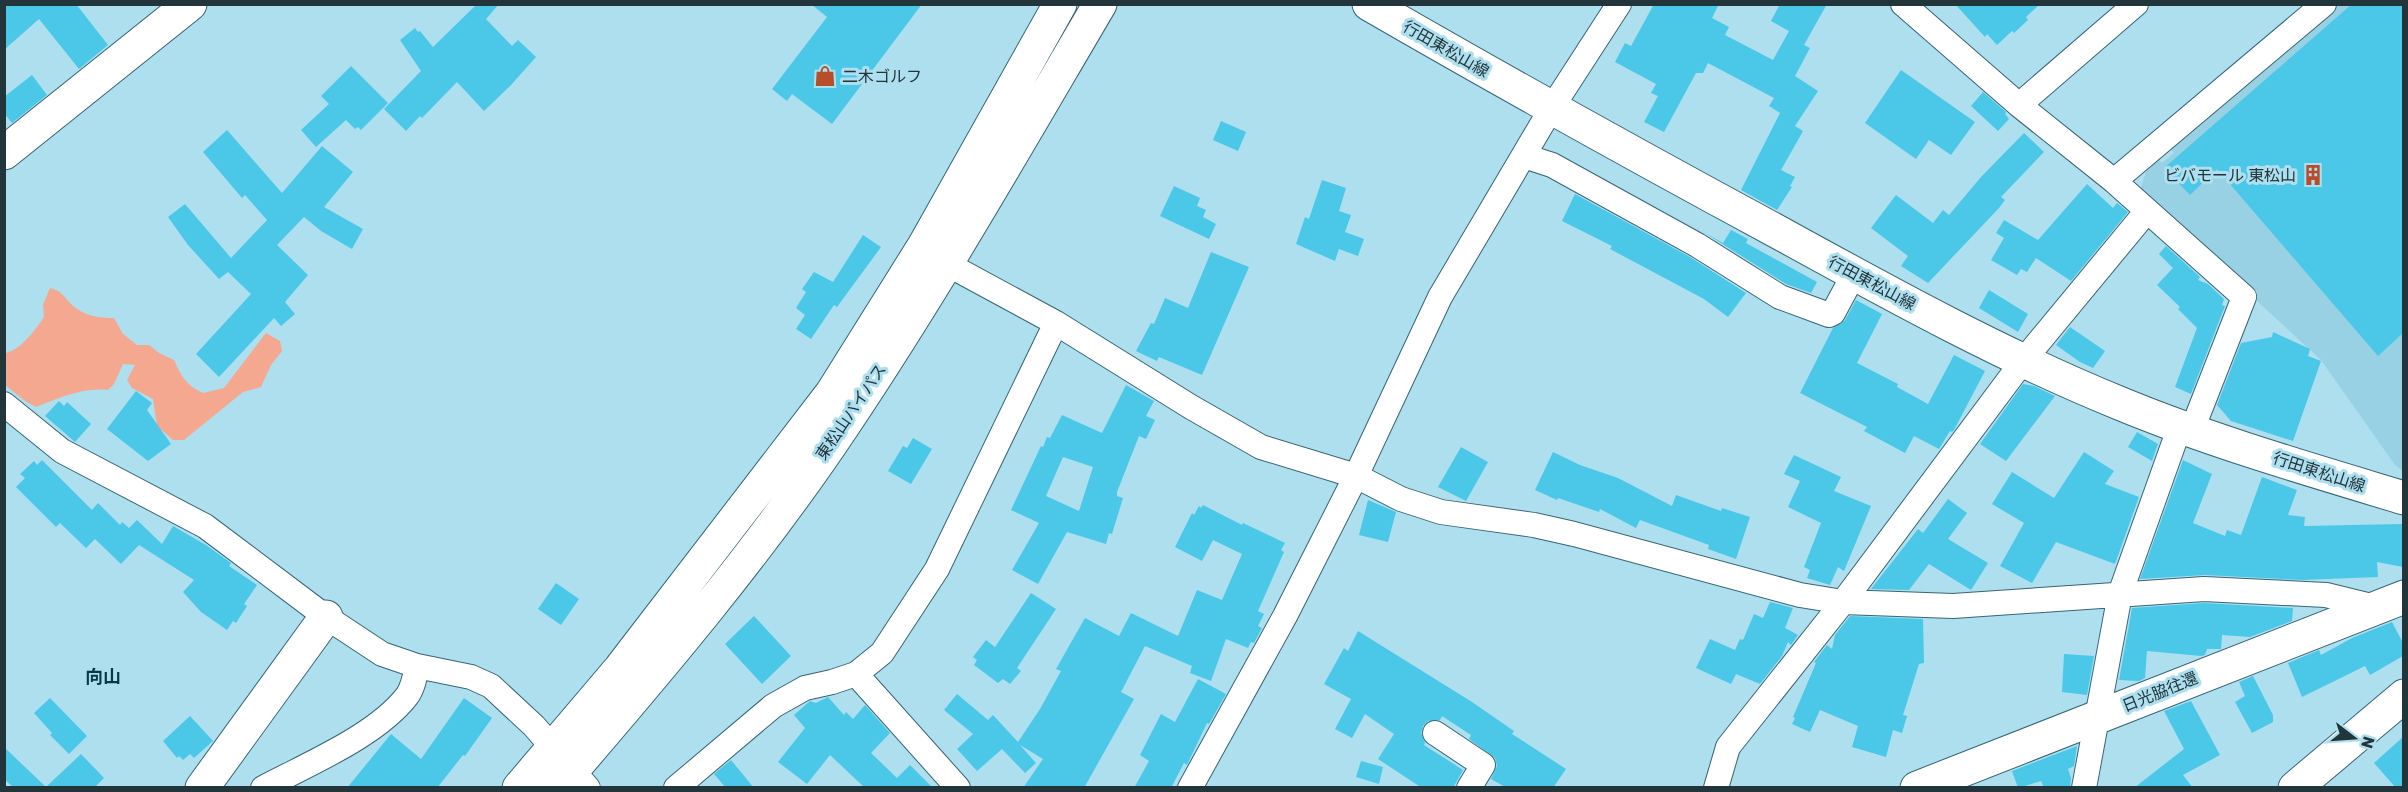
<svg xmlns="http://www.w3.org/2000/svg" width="2408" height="792" viewBox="0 0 2408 792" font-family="Rubik,'Noto Sans JP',sans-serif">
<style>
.built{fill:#98d1e3}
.green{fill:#f4a88f}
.building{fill:#4bc7e8;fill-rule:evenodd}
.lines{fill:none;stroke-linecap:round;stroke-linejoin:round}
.street-casing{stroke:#376573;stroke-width:26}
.secondary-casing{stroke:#376573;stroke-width:35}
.primary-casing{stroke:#376573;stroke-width:35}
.highway-casing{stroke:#376573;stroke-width:35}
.street{stroke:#fff;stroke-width:24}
.secondary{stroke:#fff;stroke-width:33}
.primary{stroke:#fff;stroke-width:33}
.highway{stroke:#fff;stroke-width:33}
.labels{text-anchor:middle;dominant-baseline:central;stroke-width:6;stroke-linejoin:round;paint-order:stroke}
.street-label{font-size:16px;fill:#21353b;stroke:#aedfef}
.poi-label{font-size:16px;fill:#21353b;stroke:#aedfef;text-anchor:start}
.neighbourhood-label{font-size:18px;font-weight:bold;fill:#073a47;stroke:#aedfef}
</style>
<rect width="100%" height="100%" fill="#aedfef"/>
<path class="built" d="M2337 5H2403V471L2395 465 2321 360 2142 195 2141 187 2148 166 2158 159 2162 163 2174 153 2170 149Z"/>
<path class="green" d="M50 288C62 291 64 297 72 305 84 316 99 318 114 318L123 334 137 345H149L159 353 174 360C181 376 187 386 203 393L224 388 266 333 280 341 282 351 271 365 261 387 243 392 184 440H173L157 426 153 399 132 388 127 380 135 365 123 364 114 384 108 390C84 387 58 398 36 407L25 401 5 385V353C20 351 36 329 44 317L43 305Z"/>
<path class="building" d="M4 4H76L108 45 79 69 39 19 4 50Z
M477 4H499L486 19 512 46 518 40 536 57 511 85 484 111 457 82 422 118 420 116 406 131 384 109 421 71 400 40 415 28 418 32 420 31 433 47Z
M811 4H922L832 124 792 94 787 101 772 89 827 17Z
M1654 4H1719L1712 18 1729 27 1725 35 1773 60 1789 31 1771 21 1780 4H1827L1804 45 1810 48 1795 76 1818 91 1795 126 1803 131 1781 170 1795 177 1790 186 1792 187 1777 210 1741 190 1780 113 1769 106 1774 98 1708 63 1703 73H1696L1664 132 1644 122 1658 96 1651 93 1656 84 1615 62 1625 43 1631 46Z
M1955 4H2040L2026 17 2028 20 2014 33 2012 31 1997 45 1987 34 1985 37Z
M2352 4H2403V333L2378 356 2217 169 2190 195 2164 168Z
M351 66 388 103 361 130 358 127 355 129 346 120 316 147 301 130 329 104 321 96Z
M1901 70 1975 122 1951 155 1929 140 1916 159 1865 123Z
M32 75 47 95 12 123 4 113V97Z
M1983 92 2006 112 2005 114 2009 119 1998 131 1971 106Z
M1221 121 1246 132 1238 151 1213 140Z
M227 130 282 193 322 146 353 172 324 207 363 229 352 249 321 231 304 217 277 245 308 275 285 302 295 314 281 326 274 318 219 377 196 354 251 294 228 272 219 279 188 245 168 217 185 204 231 258 267 220 245 195 242 198 203 152Z
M2024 133 2044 152 2001 197 2005 200 1999 208 1928 283 1901 266 1908 256 1871 228 1896 195 1933 223 1943 210 1949 215 1981 177Z
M1322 180 1346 188 1339 211 1351 215 1345 232 1364 239 1358 256 1339 249 1335 261 1296 244 1305 217 1309 219Z
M1618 184 1723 243 1731 230 1748 239 1746 243 1817 282 1811 293 1786 284 1705 233Z
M2087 184 2113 208 2117 203 2128 212 2071 281 2036 258 2027 272 2021 269 2017 275 1991 260 2004 238 1996 233 2004 220 2038 240Z
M1174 186 1200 198 1197 206 1206 210 1203 217 1216 224 1209 239 1160 216Z
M1575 194 1690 257 1746 293 1728 317 1704 299 1610 249 1612 246 1562 221Z
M863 235 881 247 837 307 834 305 811 339 796 329 805 315 796 308 806 292 802 289 814 272 833 282Z
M2166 246 2200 277 2198 280 2208 284 2224 299 2222 305 2225 306 2191 394 2175 387 2197 328 2178 309 2180 307 2157 285 2173 268 2159 254Z
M1211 252 1249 267 1202 375 1159 357 1157 361 1136 351 1151 323 1154 324 1165 298 1188 308Z
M1989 290 2028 314 2018 332 1979 308Z
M1856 300 1882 314 1857 363 1898 384 1897 387 1928 404 1954 355 1985 371 1954 430 1952 432 1950 431 1939 449 1914 436 1905 453 1864 431 1867 427 1800 393 1833 328 1845 320Z
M2070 327 2105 351 2093 368 2080 362 2056 345Z
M2273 332 2310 349 2308 356 2321 361 2293 441 2231 421 2217 405 2241 343 2272 337Z
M2023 384 2034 386 2055 396 2006 461 1980 444Z
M1126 385 1154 401 1146 416 1155 420 1146 439 1139 436 1117 492V496L1123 498 1112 534 1109 533 1106 544 1067 532 1038 584 1012 570 1039 523 1011 510 1041 446 1043 447 1047 437 1050 438 1062 415 1102 433ZM1063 457 1093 467 1079 511 1046 496Z
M136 391 152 403 147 410 171 444 148 461 107 429Z
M59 401 64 406 67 402 91 424 75 442 45 416Z
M2137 432 2158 444 2152 461 2128 447Z
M913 438 932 449 911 484 888 471 903 446 907 448Z
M1461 447 1488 462 1466 501 1438 487Z
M1553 452 1580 465 1618 478 1672 506 1676 495 1721 511 1722 508 1750 517 1736 559 1708 549 1709 545 1640 520 1636 528 1600 509 1599 512 1558 498 1557 500 1535 490Z
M2084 452 2114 471 2105 484 2139 497 2115 564 2056 542 2032 583 2000 566 2024 523 1992 504 2012 472 2054 498Z
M1794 455 1841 477 1834 491 1871 506 1844 571 1838 567 1830 585 1807 578 1810 570 1804 567 1821 523 1788 507 1800 481 1784 474Z
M42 460 92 510 98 503 120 525 122 522 129 528 137 520 162 544 173 526 206 545 231 563 229 566 257 585 244 604 247 606 236 623 233 621 227 630 201 612 183 592 194 580 139 545 121 564 95 539 86 548 60 523 56 527 16 487 25 478 20 474 34 461 37 465Z
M2183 460 2212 474 2193 523 2225 536 2227 530 2241 535 2262 477 2297 490 2288 515 2305 517 2304 526 2403 524V567L2377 562 2378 577 2302 580 2205 575 2140 579Z
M1948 499 1967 513 1948 539 1988 563 1971 590 1929 564 1909 590 1871 589 1918 529 1923 533Z
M1368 500 1396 512 1388 542 1359 535Z
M1203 505 1242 525 1243 523 1285 543 1281 550 1284 552 1258 611 1264 614 1258 626 1262 628 1254 643 1251 642 1248 648 1226 639 1211 681 1190 673 1192 666 1145 646 1121 692 1134 699 1084 788H1023L1043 759 1020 745 1036 763 1025 773 1002 749 977 771 957 749 973 734 944 710 957 694 988 720 993 715 1018 742 1040 709 1061 671 1056 669 1085 618 1119 636 1131 613 1178 636 1197 590 1222 600 1242 554 1213 540 1202 561 1175 547 1192 513 1194 515 1199 506 1201 508Z
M556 583 579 599 561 625 538 609Z
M1031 593 1056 609 1017 668 1021 671 1010 684 1003 679 998 683 974 665 977 660 973 657 986 640 995 647Z
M1770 602 1793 608 1785 628 1798 635 1791 645 1788 642 1782 656 1760 684 1736 674 1731 684 1696 668 1710 639 1735 650 1740 639 1743 640 1754 614 1763 618Z
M2204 603 2293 608 2292 621 2250 637 2222 635 2221 649H2207L2205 655 2201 656 2147 651 2145 678 2139 681 2119 680 2132 608Z
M754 616 791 656 762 684 725 644Z
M1850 616 1923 619 1924 663 1919 664 1903 715 1907 716 1902 733 1893 730 1886 757 1852 747 1858 726 1820 710 1810 732 1792 724 1795 718 1793 717 1816 663 1814 662 1827 645 1832 649 1835 635Z
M2392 622 2403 643V656L2370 675 2365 666 2302 697 2288 663 2319 650 2321 655 2352 638Z
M1358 631 1472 702 1514 731 1512 734 1566 769 1553 788H1507L1491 779 1497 766 1495 758 1469 739 1471 735 1442 716 1440 720 1428 721 1423 726 1421 733 1425 743 1424 745 1463 770 1453 788H1422L1378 759 1394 734 1365 714 1352 738 1335 729 1351 699 1324 684 1344 648 1348 651Z
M2064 654 2094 656 2087 695 2062 692Z
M2253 676 2273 715V722L2252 733 2235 702 2245 696 2239 682Z
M1198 679 1226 694 1209 724 1207 723 1187 765 1184 763 1171 788H1134L1149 761 1140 755 1161 714 1175 722Z
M828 697 844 715 846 712 853 719 865 705 890 733 871 753 897 778 910 765 933 788H865L830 755 807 784 778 762 805 728 794 715 810 701 816 703Z
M50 698 87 736 69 754 50 735 52 733 34 713Z
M464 698 492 718 465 756 463 755 437 788H347L391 734 421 759Z
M2191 701 2220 755 2183 775 2193 788H2134L2184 749 2164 711Z
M190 716 213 741 194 758 190 754 183 760 179 756 177 758 163 741Z
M2403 737V788H2396L2374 763Z
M2077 746 2074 766 2068 769 2071 778 2070 788H2044L2041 781 2018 788 2012 771Z
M4 747 46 787 81 754 104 778 94 788H14L4 779Z
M731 760 754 788H726L714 774Z
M1361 761 1383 767 1379 784 1356 777Z"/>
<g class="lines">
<defs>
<path id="street" d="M1903 4 2019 105 2114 181 2244 297 2192 430
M2019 105 2136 4
M1524 156 1552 165 1697 245 1780 297 1829 315 1833 313 1854 274
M2114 181 2324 4
M947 264 1056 323 1191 407 1261 447 1356 476 1401 499 1441 512 1534 525 1574 534 1800 595 1843 602 1953 606 2204 589 2326 595 2375 607
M4 404 62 451 205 526 326 617 382 654 417 666 471 677 491 686 534 726 588 788
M856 674 958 788
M1435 733 1483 765 1469 788
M263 788C308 764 376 736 407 696 413 688 415 676 417 666
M676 788 773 706 805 688 832 682 856 674 882 653 937 569 1056 323
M1190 788 1285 616 1356 476 1440 297 1551 109 1619 4
M1716 788 1728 747 1843 602 2023 361 2147 211
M2084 788 2120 594 2180 426"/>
<path id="secondary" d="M4 153 190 4
M202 788 326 617
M1917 788 2404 597
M2295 788 2404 696"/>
<path id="primary" d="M1369 4C1504 82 1641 158 1778 232 1889 293 2001 355 2119 403 2211 441 2308 469 2404 498"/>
<path id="highway" d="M519 788 620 669 832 393 924 246 1060 4
M557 788C658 671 760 551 845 423 936 287 1017 145 1100 4"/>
</defs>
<use href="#street" class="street-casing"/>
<use href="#secondary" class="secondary-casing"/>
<use href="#primary" class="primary-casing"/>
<use href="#highway" class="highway-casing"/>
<use href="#street" class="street"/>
<use href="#secondary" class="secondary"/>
<use href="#primary" class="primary"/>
<use href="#highway" class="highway"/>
</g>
<defs>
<symbol id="shop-bare" viewBox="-9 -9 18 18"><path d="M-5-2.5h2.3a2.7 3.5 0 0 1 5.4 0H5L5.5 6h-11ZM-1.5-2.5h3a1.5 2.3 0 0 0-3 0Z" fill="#b64e29" stroke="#aedfef" stroke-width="2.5" paint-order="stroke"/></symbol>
<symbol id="building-bare" viewBox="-9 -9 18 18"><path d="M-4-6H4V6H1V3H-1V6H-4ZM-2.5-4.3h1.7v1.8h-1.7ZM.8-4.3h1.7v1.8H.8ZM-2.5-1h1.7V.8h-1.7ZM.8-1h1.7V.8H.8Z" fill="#b64e29" stroke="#aedfef" stroke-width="2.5" paint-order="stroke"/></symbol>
</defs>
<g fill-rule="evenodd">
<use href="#shop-bare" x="810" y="61" width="30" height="30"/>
<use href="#building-bare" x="2298" y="160" width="30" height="30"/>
</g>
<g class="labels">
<g class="street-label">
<text transform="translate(1446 49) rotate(30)">行田東松山線</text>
<text transform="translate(1872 283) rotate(28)">行田東松山線</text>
<text transform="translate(851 412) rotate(-56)">東松山バイパス</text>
<text transform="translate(2319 472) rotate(18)">行田東松山線</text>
<text transform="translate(2160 692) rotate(-22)">日光脇往還</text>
</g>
<g class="poi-label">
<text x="842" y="76">二木ゴルフ</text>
<text x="2296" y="175" text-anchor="end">ビバモール 東松山</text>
</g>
<g class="neighbourhood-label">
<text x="103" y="677">向山</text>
</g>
</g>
<rect width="2408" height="792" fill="none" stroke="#21353b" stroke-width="12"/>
<g transform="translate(2354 738) rotate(107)" stroke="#aedfef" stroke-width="4.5" paint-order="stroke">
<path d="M0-4.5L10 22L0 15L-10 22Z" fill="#21353b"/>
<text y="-9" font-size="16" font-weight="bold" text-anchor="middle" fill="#21353b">N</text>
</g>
</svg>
